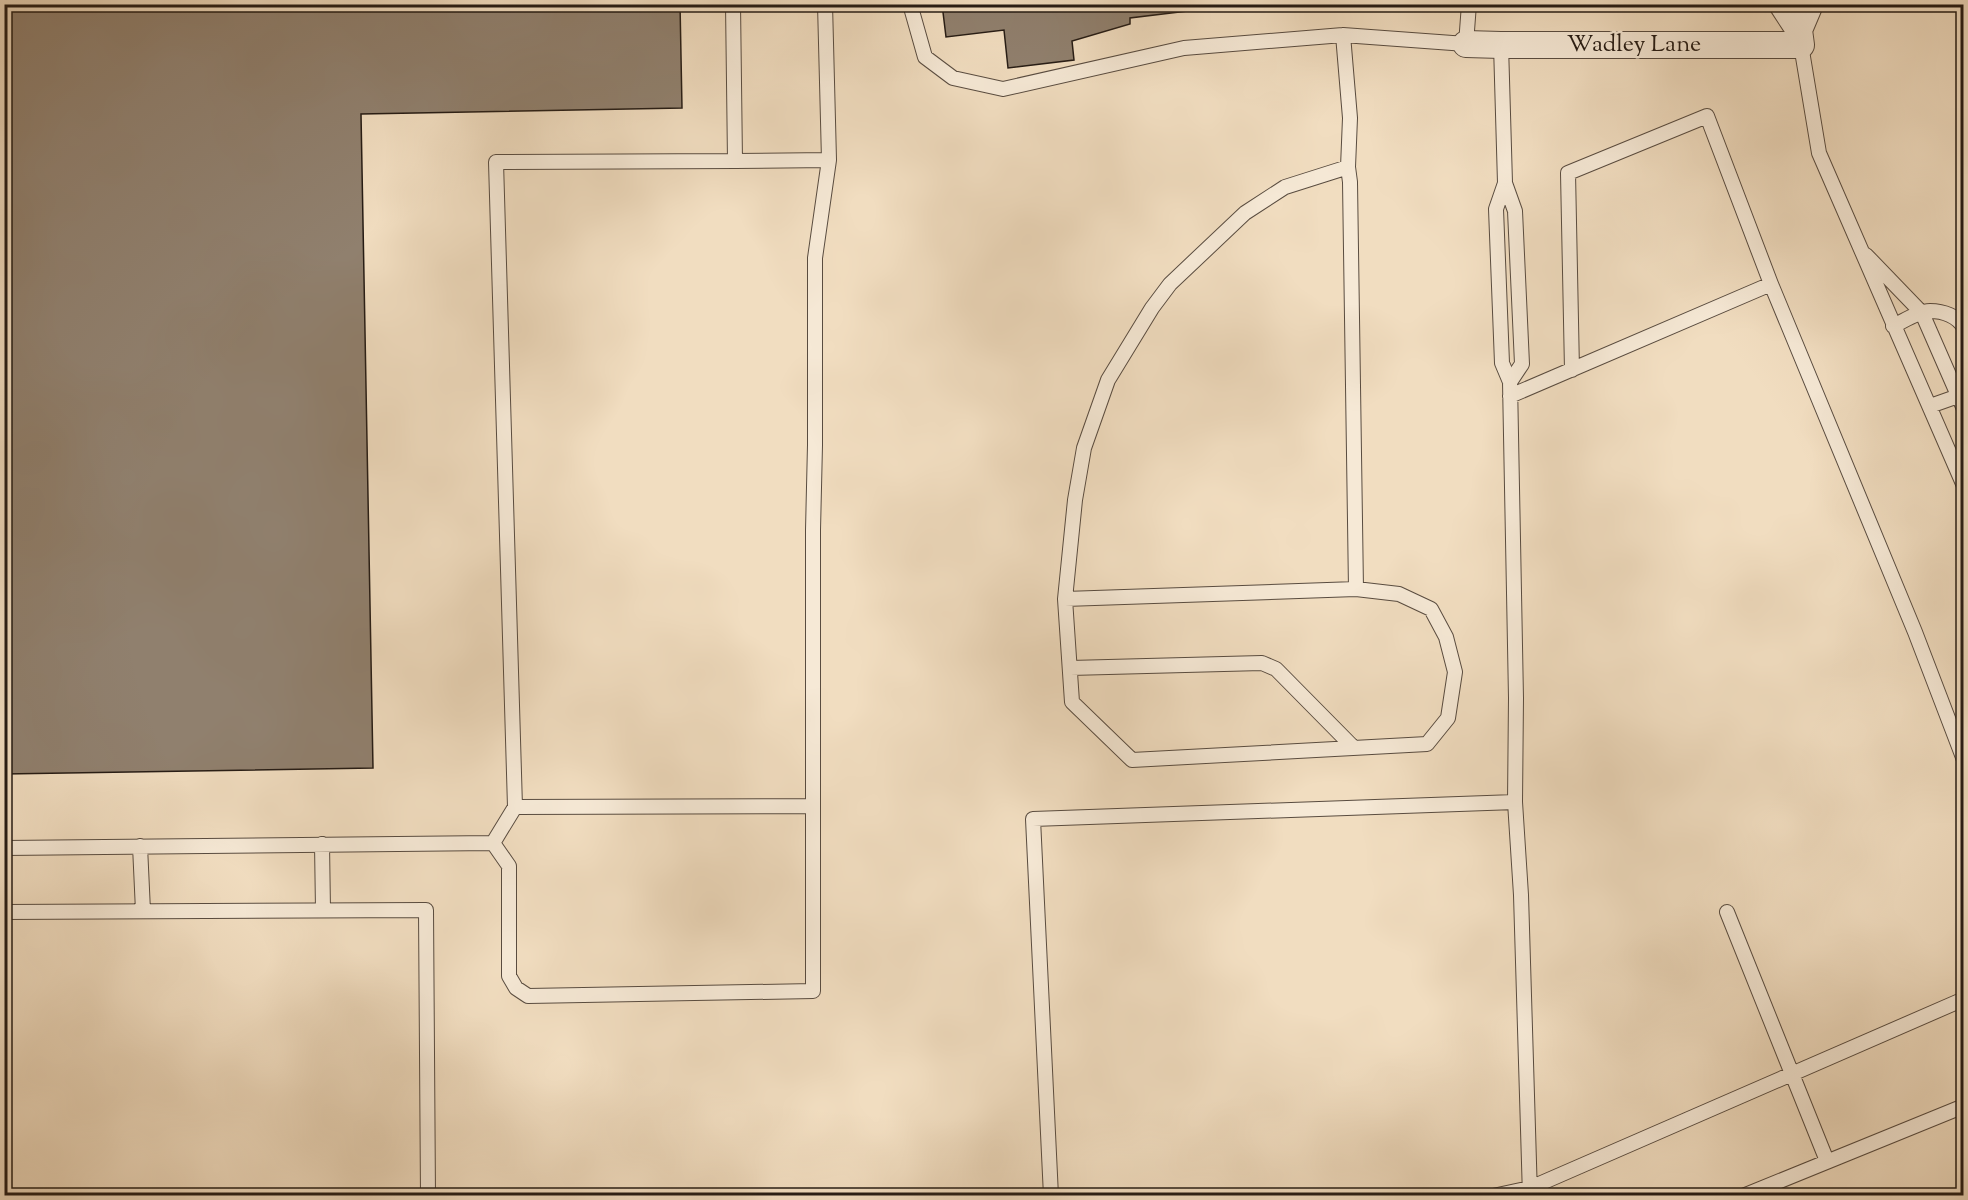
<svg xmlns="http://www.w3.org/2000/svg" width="1968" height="1200" viewBox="0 0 1968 1200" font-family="'Sorts Mill Goudy',serif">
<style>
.building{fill:#90806e;stroke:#261c15;stroke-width:1.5}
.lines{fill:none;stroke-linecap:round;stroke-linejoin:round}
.lane-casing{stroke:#594c40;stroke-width:16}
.street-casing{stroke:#594c40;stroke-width:28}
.lane{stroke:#f6e9d6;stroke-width:14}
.street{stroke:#f6e9d6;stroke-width:26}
.labels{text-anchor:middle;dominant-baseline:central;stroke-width:5;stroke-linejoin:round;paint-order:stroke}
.street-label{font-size:24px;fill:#261c15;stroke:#f6e9d6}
</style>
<rect width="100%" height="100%" fill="#f1ddc0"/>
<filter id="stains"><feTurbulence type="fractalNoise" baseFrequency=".00333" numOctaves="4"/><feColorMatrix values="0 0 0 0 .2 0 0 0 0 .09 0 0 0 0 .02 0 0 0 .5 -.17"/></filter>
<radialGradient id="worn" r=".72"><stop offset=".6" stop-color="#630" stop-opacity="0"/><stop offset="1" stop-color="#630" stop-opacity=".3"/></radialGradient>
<path class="building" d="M4 4H680L682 108 361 114 373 768 4 774Z
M942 4H1229L1230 6 1130 18V24L1072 41 1074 60 1008 68 1004 30 946 37Z"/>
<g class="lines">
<defs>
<path id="lane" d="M910 4 925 57 953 78 1003 89 1184 48 1343 35 1466 44 1469 4
M1343 35 1350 118 1348 167 1285 187 1245 213 1170 284 1152 308 1108 380 1084 448 1075 500 1065 599 1356 589 1350 182 1348 167
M1501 45 1505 183 1496 209 1502 363 1510 382 1516 698 1515 802 1521 895 1530 1196
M1801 45 1819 153 1964 486
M735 161 829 160
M1505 183 1515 211 1522 364 1510 382
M1866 255 1922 313 1964 409
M1893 326C1904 321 1919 311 1930 311 1943 311 1958 316 1964 328
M1572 370 1568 173 1707 116 1771 284
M1510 396 1771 284 1915 632 1964 760
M1930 406 1964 394
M1065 599 1072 702 1132 760 1427 744 1448 718 1455 672 1446 637 1431 609 1399 594 1356 589
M1070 668 1262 663 1276 669 1353 747
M515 807 496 162 735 161 733 4
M493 843 509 866V976L516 988 528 996 813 991V530L815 445V258L829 160 825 4
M322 844 323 910
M140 846 143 911
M4 848 493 843 515 807 813 806
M4 912 426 910 428 1196
M1727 912 1827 1161
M1051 1196 1033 819 1515 802
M1493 1196 1530 1188 1964 999
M1743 1196 1964 1106"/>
<path id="street" d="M1782 4 1799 30
M1466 44 1501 45H1801L1799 30 1810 4"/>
</defs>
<use href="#lane" class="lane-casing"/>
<use href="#street" class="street-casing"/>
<use href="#lane" class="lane"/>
<use href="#street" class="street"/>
</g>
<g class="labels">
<g class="street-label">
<text x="1634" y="45">Wadley Lane</text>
</g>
</g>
<rect width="1968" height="1200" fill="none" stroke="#f1ddc0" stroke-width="24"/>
<rect x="6" y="6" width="1956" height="1188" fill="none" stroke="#261c15" stroke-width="3"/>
<rect x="12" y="12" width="1944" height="1176" fill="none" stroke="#261c15" stroke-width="1.5"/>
<rect width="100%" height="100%" filter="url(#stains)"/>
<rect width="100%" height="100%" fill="url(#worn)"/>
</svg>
